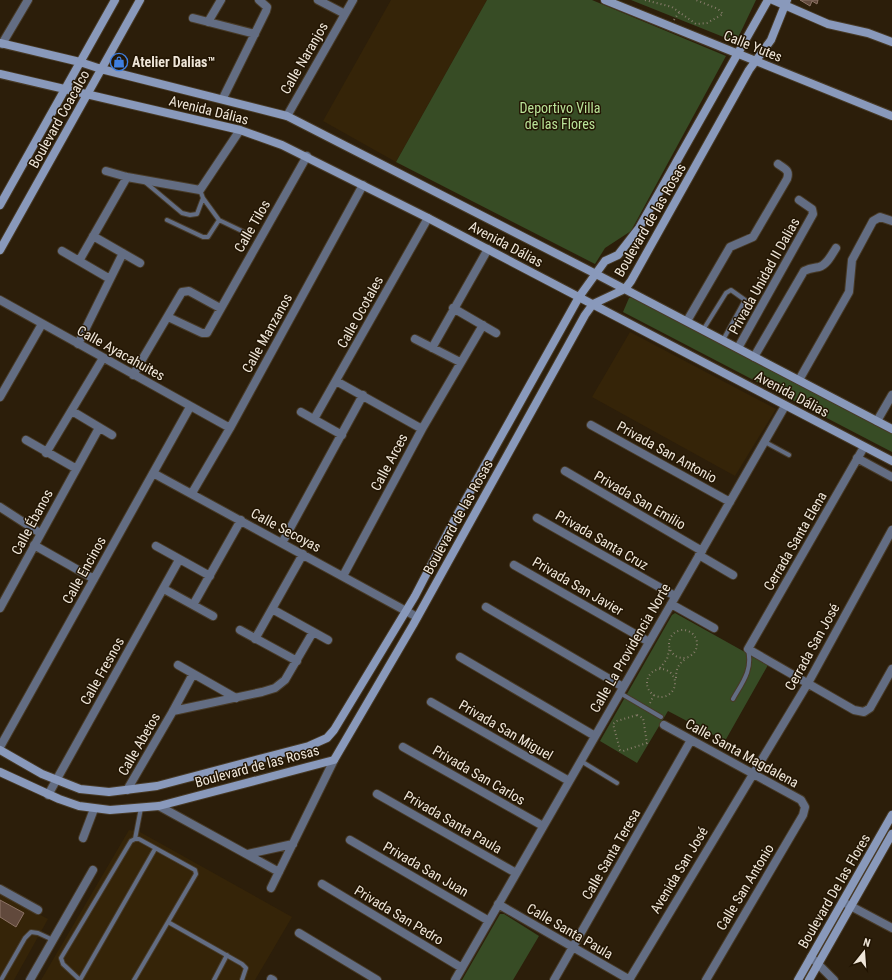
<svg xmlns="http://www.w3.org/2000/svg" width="892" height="980" viewBox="0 0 892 980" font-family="'Roboto Condensed',sans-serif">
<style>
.built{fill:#352408}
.green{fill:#374c25}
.building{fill:#61493c;stroke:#8c7264}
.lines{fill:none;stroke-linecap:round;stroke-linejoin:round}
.lane-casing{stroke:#473a27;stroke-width:6}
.street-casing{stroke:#473a27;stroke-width:10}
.secondary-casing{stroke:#473a27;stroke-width:10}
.path{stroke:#877c6b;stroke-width:2;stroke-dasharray:1 3;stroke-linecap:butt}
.lane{stroke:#636d83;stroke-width:4}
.street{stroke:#636d83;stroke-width:8}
.secondary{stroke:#8999bb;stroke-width:8}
.labels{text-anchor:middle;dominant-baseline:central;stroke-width:3;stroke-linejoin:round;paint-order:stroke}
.street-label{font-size:14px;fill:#efe6d9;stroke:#221503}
.poi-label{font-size:14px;font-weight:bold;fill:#efe6d9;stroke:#221503;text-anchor:start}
.park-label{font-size:14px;fill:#b9e398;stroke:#221503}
</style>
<rect width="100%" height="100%" fill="#2c1e0a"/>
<path class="built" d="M391 0H487L396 162 323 121Z
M630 332 776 409 735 476 592 397Z
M129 830 140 832 292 917 255 980H41Z
M0 893 48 919 14 980H0Z"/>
<path class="green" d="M487 0H592L726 56 631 231 605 248 595 264 396 162Z
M631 0H756L736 42Z
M629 298H633L892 434V452L623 312Z
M675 613 768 665 725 741 668 711 637 763 600 741 672 615Z
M500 914H504L539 936 513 980H462Z"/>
<path class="building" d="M800 0H818L817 4 812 1 810 6Z
M0 900 24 913 16 927 0 917Z"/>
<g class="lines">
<defs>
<path id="lane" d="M145 182 182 213 190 215 197 214 203 198
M167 220 203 237H208L219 220 203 198 200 190
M219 220 244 232
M703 330 726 293 731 290 745 300 723 340
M765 442 789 455
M620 693 661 717
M733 699C742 683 753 670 748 650
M581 761 617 783
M135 839 141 808
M168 922 242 964 246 968 242 980
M1 980 25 938 31 932 38 933 53 940
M80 980 63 964 61 958 131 841 135 839H139L195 870 196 874 134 980
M80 980 155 849
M214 980 227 955"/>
<path id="street" d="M318 0 345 14
M193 18 255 34
M208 22 221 0
M2 44 28 0
M223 98 266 11 267 7 259 0
M287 116 353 0
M106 171 127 177 200 190 240 130
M93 236 140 263
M62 251 110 279
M79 261 127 177
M0 300 230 428
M453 308 496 333
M168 317 202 333H207L307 156
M687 321 730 247 753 237 787 179C790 170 785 169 778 164
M415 339 460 362
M78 344 123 253
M432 348 488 249
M738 348 813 214 812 209 799 200
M754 357 804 271C810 268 813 268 819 267 827 265 832 254 836 248
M133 375 182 292 189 291 220 308
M799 380 849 292 852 260 873 221 880 217 892 221
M336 381 422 429
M0 397 42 324
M72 411 112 435
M301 412 342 435
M314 419 428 218
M877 421 892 395
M591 425 730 502
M26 440 75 468
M864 447 748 649 854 710 864 712 870 708 892 669
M46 453 103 358
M857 458 892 477
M565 471 702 551
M153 473 417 617
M192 493 230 428 363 185
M0 507 40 533
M537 518 675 596
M282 543 363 395
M34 545 94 579
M156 546 210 576
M699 555 733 575
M514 565 649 642
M343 576 422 429 483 325
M164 589 213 616
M671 604 714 628
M193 605 241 520
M486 607 623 687
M0 608 99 428
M272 609 328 640
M240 630 297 661
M255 639 303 554
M460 657 595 736
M178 665 236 698
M431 702 569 781
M173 711 262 692 275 688 285 680 313 632
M664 725 801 800 805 807 803 815 706 980
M0 747 190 407
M403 747 543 826
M127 790 173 711 193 674
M377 794 516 873
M48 795 179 560
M159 806 279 872
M83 838 94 809
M350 840 489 921
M248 854 293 844
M322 884 462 968
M271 888 334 760
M0 889 38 910
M843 902 892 928
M498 904 630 980
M299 933 377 980
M811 957 834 980
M271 979 273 980
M30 980 93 870
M455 980 785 406
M554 980 691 740
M629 980 808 683 892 530"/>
<path id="secondary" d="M605 0 892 116
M773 0 828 24 868 33 892 42
M0 43 80 62 101 69 287 116 594 273 892 429
M0 74 240 130 282 145 428 218 892 461
M0 205 115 0
M0 250 140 0
M0 750 42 774 80 789 109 792 157 786 309 746 327 738 334 730 415 596 456 517 579 297 605 261 618 255 639 228 768 0
M0 772 59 799 79 806 110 810 159 806 334 760 413 625 585 315 593 304 625 289 631 281 749 70 771 40 787 0
M798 980 892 815
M809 980 892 834"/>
</defs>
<use href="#lane" class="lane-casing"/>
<use href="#street" class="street-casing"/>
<use href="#secondary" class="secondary-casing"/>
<path class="path" d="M645 0 672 7 696 24 707 23 723 14 718 9 696 0
M674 20 680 11
M669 644a14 14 0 1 1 28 0a14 14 0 1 1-28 0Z
M660 668 667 659 670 647
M647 683a14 14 0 1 1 28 0a14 14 0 1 1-28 0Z
M676 678C676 668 679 663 687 658
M650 703 654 695
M637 715 643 718 647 743 623 751 620 750 613 724 617 721Z"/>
<use href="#lane" class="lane"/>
<use href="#street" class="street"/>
<use href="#secondary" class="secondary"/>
</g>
<defs>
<symbol id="shop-ring" viewBox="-11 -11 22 22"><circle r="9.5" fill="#221503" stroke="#3f7fe0" stroke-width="1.5"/><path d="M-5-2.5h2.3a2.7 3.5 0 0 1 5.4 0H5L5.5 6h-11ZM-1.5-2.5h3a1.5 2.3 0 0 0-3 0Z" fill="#3f7fe0"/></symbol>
</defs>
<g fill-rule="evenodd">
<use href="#shop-ring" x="109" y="52" width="20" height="20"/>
</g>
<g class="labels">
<g class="street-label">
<text transform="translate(753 46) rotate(22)">Calle Yutes</text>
<text transform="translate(304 58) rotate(-60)">Calle Naranjos</text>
<text transform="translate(209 110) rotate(14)">Avenida Dálias</text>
<text transform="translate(59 119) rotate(-61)">Boulevard Coacalco</text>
<text transform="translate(650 220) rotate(-60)">Boulevard de las Rosas</text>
<text transform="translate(252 226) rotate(-60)">Calle Tilos</text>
<text transform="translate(506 244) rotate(28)">Avenida Dálias</text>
<text transform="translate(764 276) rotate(-61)">Privada Unidad II Dalias</text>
<text transform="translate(360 312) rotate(-61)">Calle Ocotales</text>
<text transform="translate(267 333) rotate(-61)">Calle Manzanos</text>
<text transform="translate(121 353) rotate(29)">Calle Ayacahuites</text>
<text transform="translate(792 394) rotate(28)">Avenida Dálias</text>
<text transform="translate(667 452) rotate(29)">Privada San Antonio</text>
<text transform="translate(389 462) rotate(-62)">Calle Arces</text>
<text transform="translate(640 500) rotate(30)">Privada San Emilio</text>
<text transform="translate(458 517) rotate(-61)">Boulevard de las Rosas</text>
<text transform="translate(32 522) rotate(-62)">Calle Ébanos</text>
<text transform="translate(286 530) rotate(28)">Calle Secoyas</text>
<text transform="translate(602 540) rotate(30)">Privada Santa Cruz</text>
<text transform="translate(795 541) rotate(-60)">Cerrada Santa Elena</text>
<text transform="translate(84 570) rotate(-61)">Calle Encinos</text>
<text transform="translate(578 586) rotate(30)">Privada San Javier</text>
<text transform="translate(812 647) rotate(-61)">Cerrada San José</text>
<text transform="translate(630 648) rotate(-60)">Calle La Providencia Norte</text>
<text transform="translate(102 671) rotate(-61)">Calle Fresnos</text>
<text transform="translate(506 730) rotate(30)">Privada San Miguel</text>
<text transform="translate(139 744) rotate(-60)">Calle Abetos</text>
<text transform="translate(742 753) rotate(29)">Calle Santa Magdalena</text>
<text transform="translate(257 766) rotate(-15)">Boulevard de las Rosas</text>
<text transform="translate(479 775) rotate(30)">Privada San Carlos</text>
<text transform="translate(453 822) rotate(30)">Privada Santa Paula</text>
<text transform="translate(611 854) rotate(-60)">Calle Santa Teresa</text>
<text transform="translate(426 869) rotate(30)">Privada San Juan</text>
<text transform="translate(679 870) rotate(-59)">Avenida San José</text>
<text transform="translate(745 887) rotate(-59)">Calle San Antonio</text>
<text transform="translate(834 891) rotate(-60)">Boulevard De las Flores</text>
<text transform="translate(399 915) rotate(31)">Privada San Pedro</text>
<text transform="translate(570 931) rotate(30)">Calle Santa Paula</text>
</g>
<g class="poi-label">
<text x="132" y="62">Atelier Dalias™</text>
</g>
<g class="park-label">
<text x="560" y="108">Deportivo Villa<tspan x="560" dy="16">de las Flores</tspan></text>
</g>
</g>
<g transform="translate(864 952) rotate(17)" stroke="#221503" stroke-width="3" paint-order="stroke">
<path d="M0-3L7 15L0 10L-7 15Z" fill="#efe6d9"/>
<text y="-6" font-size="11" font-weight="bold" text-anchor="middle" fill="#efe6d9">N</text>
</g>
</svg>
